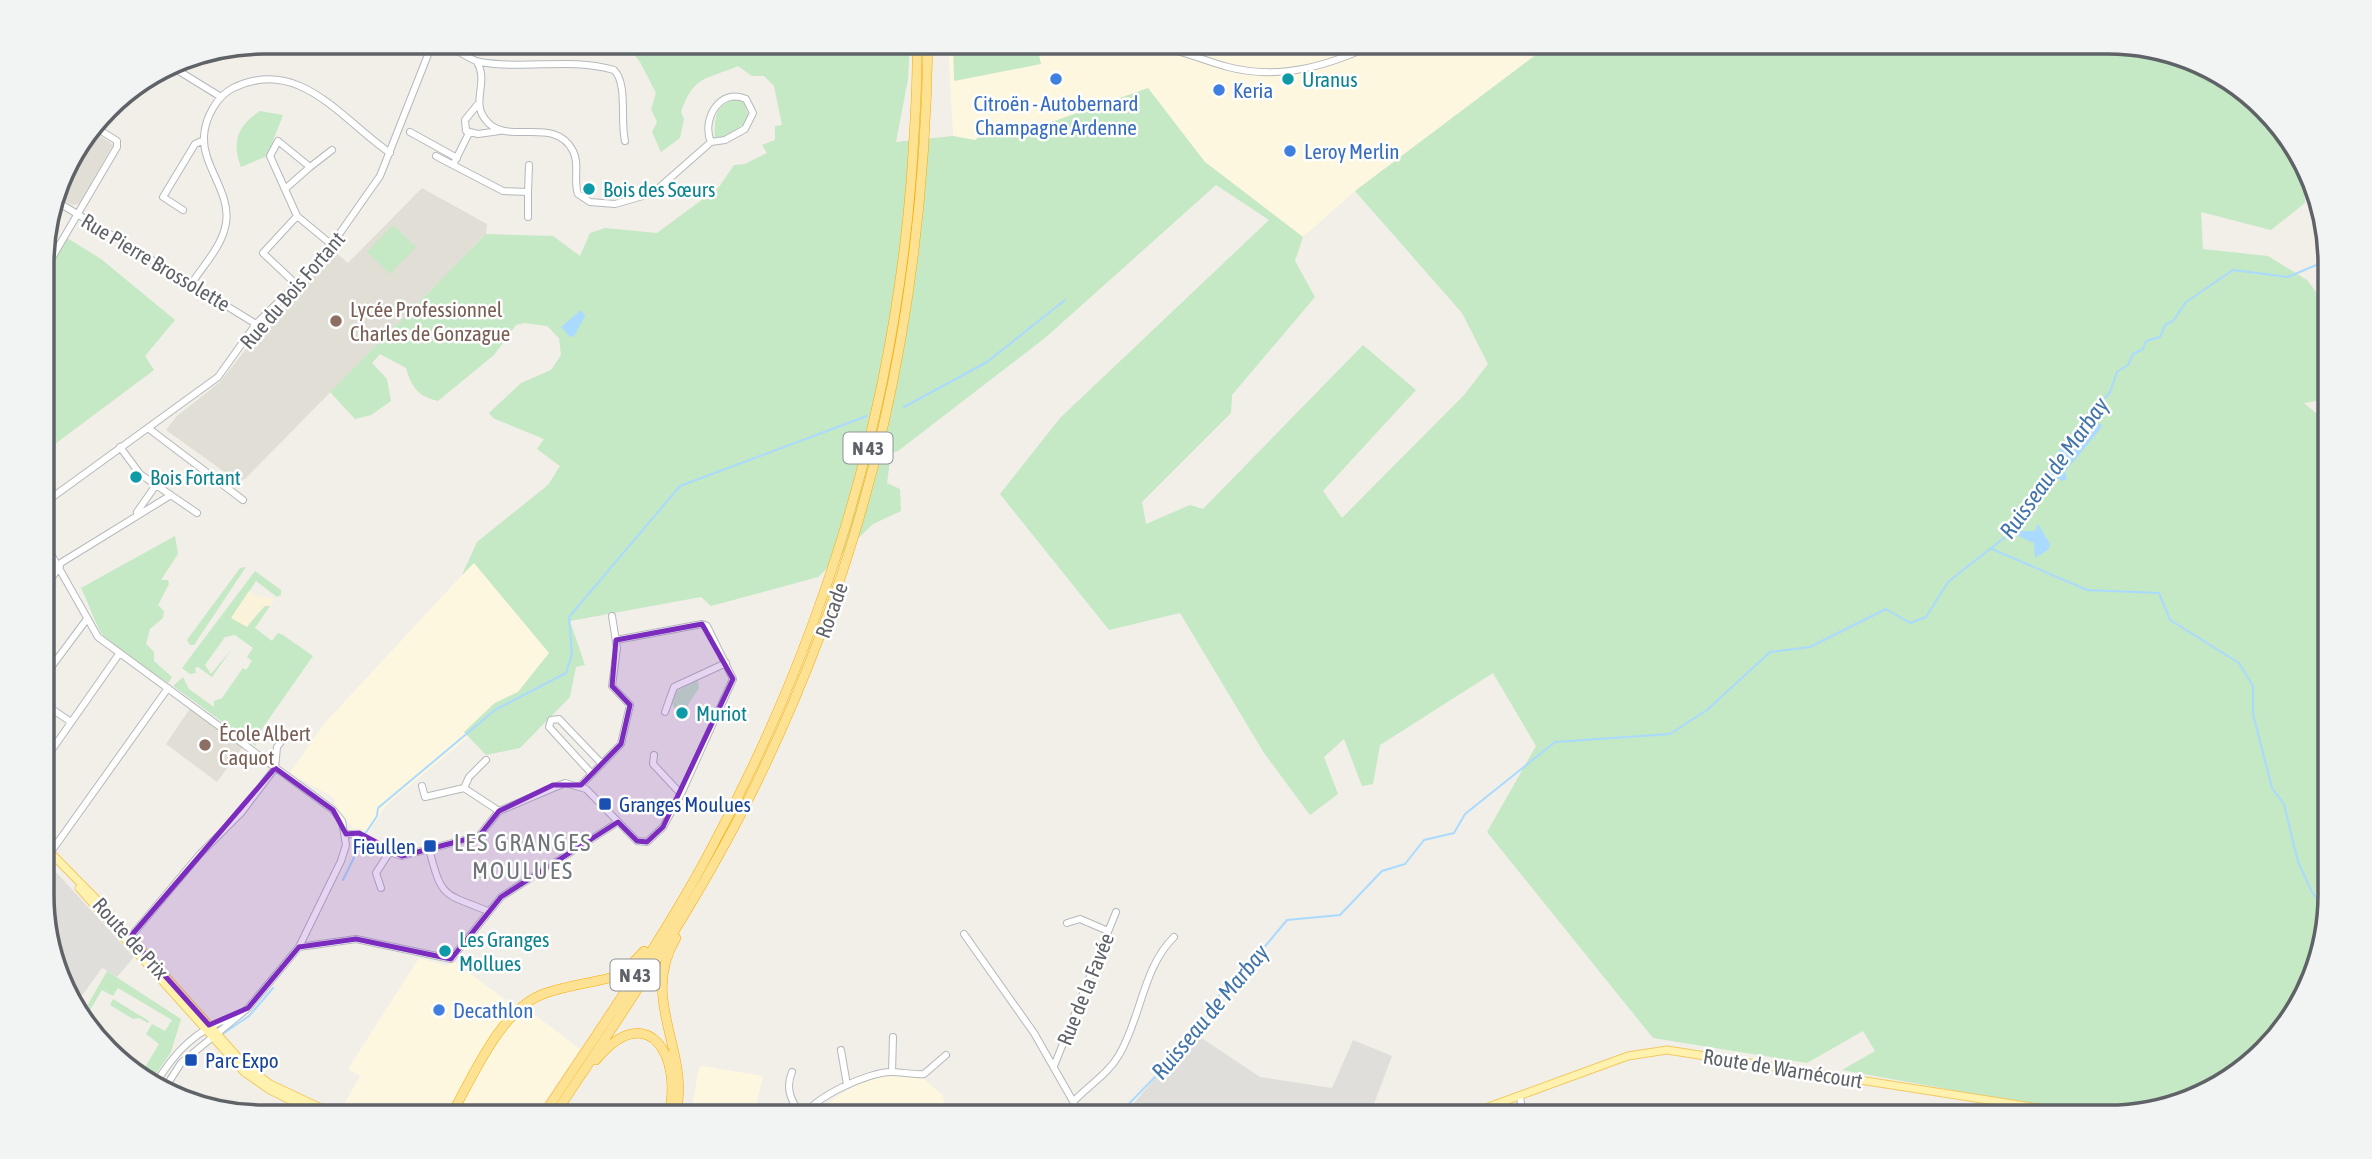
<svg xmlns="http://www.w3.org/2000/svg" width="2372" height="1159" viewBox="0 0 2372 1159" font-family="'Asap Condensed',sans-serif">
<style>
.commercial{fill:#fef7e0}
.industrial{fill:#e0deda}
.education{fill:#e1ded6}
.green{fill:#c5e8c5}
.sand{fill:#fbf3d9}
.water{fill:#aadaff}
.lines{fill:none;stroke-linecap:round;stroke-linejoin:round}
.stream{stroke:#aadaff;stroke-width:2}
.minor-casing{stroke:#b5b8bc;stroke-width:8}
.major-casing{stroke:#f2c960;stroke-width:9}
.highway-casing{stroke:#f9ab00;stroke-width:10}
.minor{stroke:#fff;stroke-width:6}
.major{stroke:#fff2af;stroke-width:7}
.highway{stroke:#fde293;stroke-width:9}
.marked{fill:#7b2cbf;fill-opacity:0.2;stroke:#7b2cbf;stroke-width:5;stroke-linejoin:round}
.shop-dot{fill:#3f7fe0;stroke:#fff;stroke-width:2.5}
.culture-dot{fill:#0f9aa8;stroke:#fff;stroke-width:2.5}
.education-dot{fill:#8d6e63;stroke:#fff;stroke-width:2.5}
.transit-dot{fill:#1a4fb4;stroke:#fff;stroke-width:2.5}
.labels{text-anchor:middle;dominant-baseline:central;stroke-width:5;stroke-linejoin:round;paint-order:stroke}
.shield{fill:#fff;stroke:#8f9295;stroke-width:2}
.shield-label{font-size:19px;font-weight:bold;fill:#5f6368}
.culture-label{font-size:21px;fill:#0d838f;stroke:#fff;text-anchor:start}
.shop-label{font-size:21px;fill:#366cbe;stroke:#fff;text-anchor:start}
.street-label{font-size:21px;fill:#5f6368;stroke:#fff}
.education-label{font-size:21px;fill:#785e54;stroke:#fff;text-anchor:start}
.transit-label{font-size:21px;fill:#164399;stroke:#fff;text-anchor:start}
.water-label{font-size:23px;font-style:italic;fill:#4174aa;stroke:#fff}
.quarter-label{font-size:24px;letter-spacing:2px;fill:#70757a;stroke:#fff}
.rim{fill:none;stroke:#5f6368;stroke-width:3.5}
</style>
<rect width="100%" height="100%" fill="#f1efe8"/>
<path class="commercial" d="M948 42H1553L1355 191 1303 237 1205 162 1148 88 1026 131 1018 127 980 136 975 140 953 136Z
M474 562 550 653 518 692 494 703 464 732 468 737 386 805 368 833 363 829 353 828 334 803V798L290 773 324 724Z
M419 958 447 966 453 961 504 999 531 1012 580 1049 534 1117H337L360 1076 348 1069Z
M703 1066 763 1076 753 1117H690L699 1067Z
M889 1074 923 1078 943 1096 946 1117H809L841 1094 866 1080Z"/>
<path class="industrial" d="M44 859 134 957 117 977 102 968 81 997 72 992 44 924Z
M1194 1033 1260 1077 1332 1088 1353 1040 1392 1056 1369 1117H1122Z
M1507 1107 1519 1117H1473L1503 1107Z"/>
<path class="education" d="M92 130 113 145 79 204 72 205 57 196 65 166Z
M422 188 487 224 486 234 245 479 237 481 166 430 177 416 220 382 257 335 287 307 334 251 348 263Z
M191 707 244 745 217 782 166 744Z"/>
<path class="green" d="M624 42H910L908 79 896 142 953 136 975 140C985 131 1013 125 1026 131L1148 88 1205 162 1303 237 1295 261 1315 297 1232 395 1231 413 1142 502 1146 524 1190 505 1203 509 1363 345 1416 390 1323 491 1342 518 1464 395 1488 364 1462 313 1355 191 1553 42H2108L2206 65 2284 129 2303 176 2305 203 2271 230 2201 212 2203 249 2268 256 2307 280 2328 308 2329 399 2304 403 2329 424 2330 895 2307 993 2231 1080 2136 1112 2114 1113 2007 1100 1842 1070 1875 1051 1863 1031 1807 1063 1653 1038 1487 832 1536 746 1493 673 1380 745 1373 784 1362 786 1344 739 1324 757 1338 794 1310 815 1264 753 1180 613 1109 630 1000 494 1060 418 1269 220 1216 185 1045 338 898 451 891 453 887 483 900 489 901 511 873 524 818 577 711 606 701 597 570 621 585 665 576 667 570 697 520 748 486 755 464 732 495 703 518 692 549 653 474 563 462 575 477 542 548 485 560 466 537 449 544 439 493 418 489 413 521 383 551 370 561 355 559 338 547 326 524 323 516 325 494 355 438 401C418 396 412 388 406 368L380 354 372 363 387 379 391 401 371 415 355 419 330 392 486 234 553 236 580 256 590 233 605 228 657 233 719 187 734 165 745 164 767 153 762 145 775 140V126L782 125 774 86 764 76H752L738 66C705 80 694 75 681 112L684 119 680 138 661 152 652 132 657 122 651 109 656 93 640 62Z
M953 42H1036L1041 64 954 81Z
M735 98 744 103 749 117C740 130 729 136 715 138 714 118 715 106 735 98Z
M260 111 283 115 267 156 241 167C231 142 238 125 260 111Z
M393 225 416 247 390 274 367 252Z
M67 238 101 259 175 320 145 356 154 370 43 453V279Z
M175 536 178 554 161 580H168L169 584 158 605 164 611 163 618 150 629 146 644 154 652V661L172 677 168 683C150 670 108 647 99 629 92 615 88 602 81 588Z
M246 567 194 645H190L187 640 240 568Z
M255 571 281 590V595L277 597 256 581 232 617 247 626 267 604 270 606 255 628 272 641 278 633 283 635 313 656 259 733 260 737 255 746 246 734 236 732 173 686 183 677 189 689 214 707V701L222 698 243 668 246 670 252 661 247 657 253 648 235 635 225 637 205 665 211 674 231 650 212 677 198 667 195 668 196 673 190 674 182 668Z
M698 680 699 688 684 711 675 709 671 702 673 693Z
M107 971 181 1019 171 1052 151 1081 141 1074 159 1044 146 1034 152 1024 165 1031 172 1020 118 988 113 996 102 990 84 1020 82 1015Z
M113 999 149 1021 148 1023 139 1018 133 1019 110 1005Z"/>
<path class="sand" d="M249 591 257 596 275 599 270 606H263L247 627 231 618Z"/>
<path class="water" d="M581 310 585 316 574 336 570 337 561 327Z
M2095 423 2102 424 2101 428 2065 472 2067 479 2062 481 2052 476 2049 471C2056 447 2074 433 2095 423Z
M2009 523 2023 531H2035L2038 524 2050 544 2049 549 2035 558 2034 543 1998 527Z"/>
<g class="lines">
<path class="stream" d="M904 407 987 362 1065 300
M2071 438 2110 392 2117 372 2128 365 2133 354 2143 349 2146 341 2160 337 2165 325 2173 321 2186 302 2233 270 2288 277 2328 260
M2014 526 2049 472
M1992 549 2087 590 2159 593 2170 620 2239 663 2253 686V714L2272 788 2284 804 2298 862 2312 892 2326 911
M365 834 377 816 378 808 495 710 566 673 572 654 569 617 680 486 867 416
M343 880 363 839
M224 1033 249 1016 273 988
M1116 1117 1195 1036 1223 989 1247 968 1287 920 1340 915 1382 871 1405 864 1424 840 1454 833 1465 814 1555 742 1670 734 1707 710 1770 652 1810 647 1886 609 1910 623 1926 617 1948 582 2009 534"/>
<defs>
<path id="minor" d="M442 42C453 47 469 60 480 62 525 70 570 57 614 70 628 84 620 120 625 141
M1091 42C1113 50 1138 42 1161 47 1184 51 1205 61 1228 67 1281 81 1331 65 1379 42
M477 62C489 82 471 101 485 119 505 148 555 114 573 151 580 164 573 180 578 194L590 202 615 204 653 193 711 142 725 140 745 129 753 113 746 99C720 87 701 120 711 142
M169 65 221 97
M478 104 465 120 466 131 478 134 500 131
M410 132 457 158
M469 133 453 165 503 191 528 192 529 165
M436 156 453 165
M310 167 332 150
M285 189 310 167 278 141 270 156 297 216 332 245
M528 192V217
M56 201 256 324
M183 210 163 197 195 144 204 140
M43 273 117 147V141L95 127
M192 283C204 264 222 247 226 223 231 192 202 166 204 136 205 118 217 96 233 88 299 56 341 119 390 153
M297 285 263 253 297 216
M148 428 243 500
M120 447 140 474 197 513
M43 504 218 377 256 324 321 260 380 176 433 42
M137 512 156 485
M43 540 98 637 333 810 342 821 346 845 341 861 299 947 248 1008 181 1063 163 1091
M59 564 171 495
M43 590 60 566
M43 678 87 619
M43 703 71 722
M665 712 674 687 726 663
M654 755 653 764 681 794
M44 761 119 654
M592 774 549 727 551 720 559 719 602 764
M581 785 621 744 630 705 612 686 617 648 612 616
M422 786 425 797 464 788 499 811
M464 788 469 777 486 760
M346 834C368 833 381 851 402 856L479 836 499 811 565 783 586 789 637 841 647 842 663 827 681 794 733 679 707 626 702 624 616 640
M429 849C442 898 442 893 488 911
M48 856 168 688
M381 888 376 873 389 853
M1067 923 1080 919 1108 931
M964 934 1034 1033 1082 1117
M127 941 200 854 241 813 275 768 277 747 284 738
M299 947 356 939 451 959 501 897 618 822
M841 1050 847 1085
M1054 1066 1116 912
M792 1072C785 1088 791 1104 804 1116
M892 1072 893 1037
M155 1085C174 1052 197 1029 233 1017
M1520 1097 1523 1117
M1074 1101C1089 1085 1108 1074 1119 1055 1141 1018 1143 967 1174 937
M804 1117C813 1097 869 1072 891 1072 902 1072 913 1075 924 1074L946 1055"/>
<path id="major" d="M44 846 101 904 244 1064 270 1084 340 1117
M79 888 244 1072 270 1090 324 1117
M1439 1117 1465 1113
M1461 1117 1628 1056 1667 1050 2097 1117"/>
<path id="highway" d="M596 1060C648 997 684 1057 668 1117
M450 1117C472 1079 500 1010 543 994 567 985 593 983 617 976L626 970 644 951
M542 1117C599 1030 661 943 710 851 822 643 892 417 911 182 914 135 918 89 917 42
M553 1117C625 1009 699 901 756 784 872 546 924 306 928 42
M675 1117C693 1052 638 1002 676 938"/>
</defs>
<use href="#minor" class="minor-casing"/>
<use href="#major" class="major-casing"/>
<use href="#highway" class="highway-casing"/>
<use href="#minor" class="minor"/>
<use href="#major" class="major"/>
<use href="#highway" class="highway"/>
</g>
<path class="marked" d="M702 624 733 679 663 827 647 842 637 841 618 822 501 897 451 959 356 939 299 947 248 1008 209 1025 130 937 275 768 333 810 346 834 359 833 402 856 479 836 499 811 553 785H581L621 744 630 705 612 686 616 640Z"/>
<g class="shop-dot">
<circle cx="1056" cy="79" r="7"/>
<circle cx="1219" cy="90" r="7"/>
<circle cx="1290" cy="151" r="7"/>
<circle cx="439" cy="1010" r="7"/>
</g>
<g class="culture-dot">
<circle cx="1288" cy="79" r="7"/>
<circle cx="589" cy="189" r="7"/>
<circle cx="136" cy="477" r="7"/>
<circle cx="682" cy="713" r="7"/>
<circle cx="445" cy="951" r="7"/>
</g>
<g class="education-dot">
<circle cx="336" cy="321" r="7"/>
<circle cx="205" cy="745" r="7"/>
</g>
<g class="transit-dot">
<rect x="598" y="797" width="14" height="14" rx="3.5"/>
<rect x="423" y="839" width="14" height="14" rx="3.5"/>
<rect x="184" y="1053" width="14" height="14" rx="3.5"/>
</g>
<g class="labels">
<g class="shield">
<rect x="843.5" y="432.5" width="49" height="31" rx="5"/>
<rect x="610.5" y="959.5" width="49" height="31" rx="5"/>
</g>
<g class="shield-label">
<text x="868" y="448">N 43</text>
<text x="635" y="975">N 43</text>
</g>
<g class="culture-label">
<text x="1302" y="79">Uranus</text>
<text x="603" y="189">Bois des Sœurs</text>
<text x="150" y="477">Bois Fortant</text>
<text x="696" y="713">Muriot</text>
<text x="459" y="939">Les Granges<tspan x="459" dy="24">Mollues</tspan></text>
</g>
<g class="shop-label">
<text x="1233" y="90">Keria</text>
<text x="1056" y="103" text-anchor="middle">Citroën - Autobernard<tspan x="1056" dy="24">Champagne Ardenne</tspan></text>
<text x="1304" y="151">Leroy Merlin</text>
<text x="453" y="1010">Decathlon</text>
</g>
<g class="street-label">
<text transform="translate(156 262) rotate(31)">Rue Pierre Brossolette</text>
<text transform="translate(292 290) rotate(-49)">Rue du Bois Fortant</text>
<text transform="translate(831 610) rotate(-70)">Rocade</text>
<text transform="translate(131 938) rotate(48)">Route de Prix</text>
<text transform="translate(1085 989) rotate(-68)">Rue de la Favée</text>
<text transform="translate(1783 1068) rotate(9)">Route de Warnécourt</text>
</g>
<g class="education-label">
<text x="350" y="309">Lycée Professionnel<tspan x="350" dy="24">Charles de Gonzague</tspan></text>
<text x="219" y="733">École Albert<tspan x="219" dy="24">Caquot</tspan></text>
</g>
<g class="transit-label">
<text x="619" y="804">Granges Moulues</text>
<text x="416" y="846" text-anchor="end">Fieullen</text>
<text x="205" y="1060">Parc Expo</text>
</g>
<g class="water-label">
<text transform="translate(2054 468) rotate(-54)">Ruisseau de Marbay</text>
<text transform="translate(1210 1012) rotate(-50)">Ruisseau de Marbay</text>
</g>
<g class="quarter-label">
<text x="523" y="842">LES GRANGES<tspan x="523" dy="28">MOULUES</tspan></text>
</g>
</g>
<path d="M0 0H2372V1159H0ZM264 54H2108A210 210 0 0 1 2318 264V895A210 210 0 0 1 2108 1105H264A210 210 0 0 1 54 895V264A210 210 0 0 1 264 54Z" fill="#f2f3f3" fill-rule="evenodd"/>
<path class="rim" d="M264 54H2108A210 210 0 0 1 2318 264V895A210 210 0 0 1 2108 1105H264A210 210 0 0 1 54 895V264A210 210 0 0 1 264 54Z"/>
</svg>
